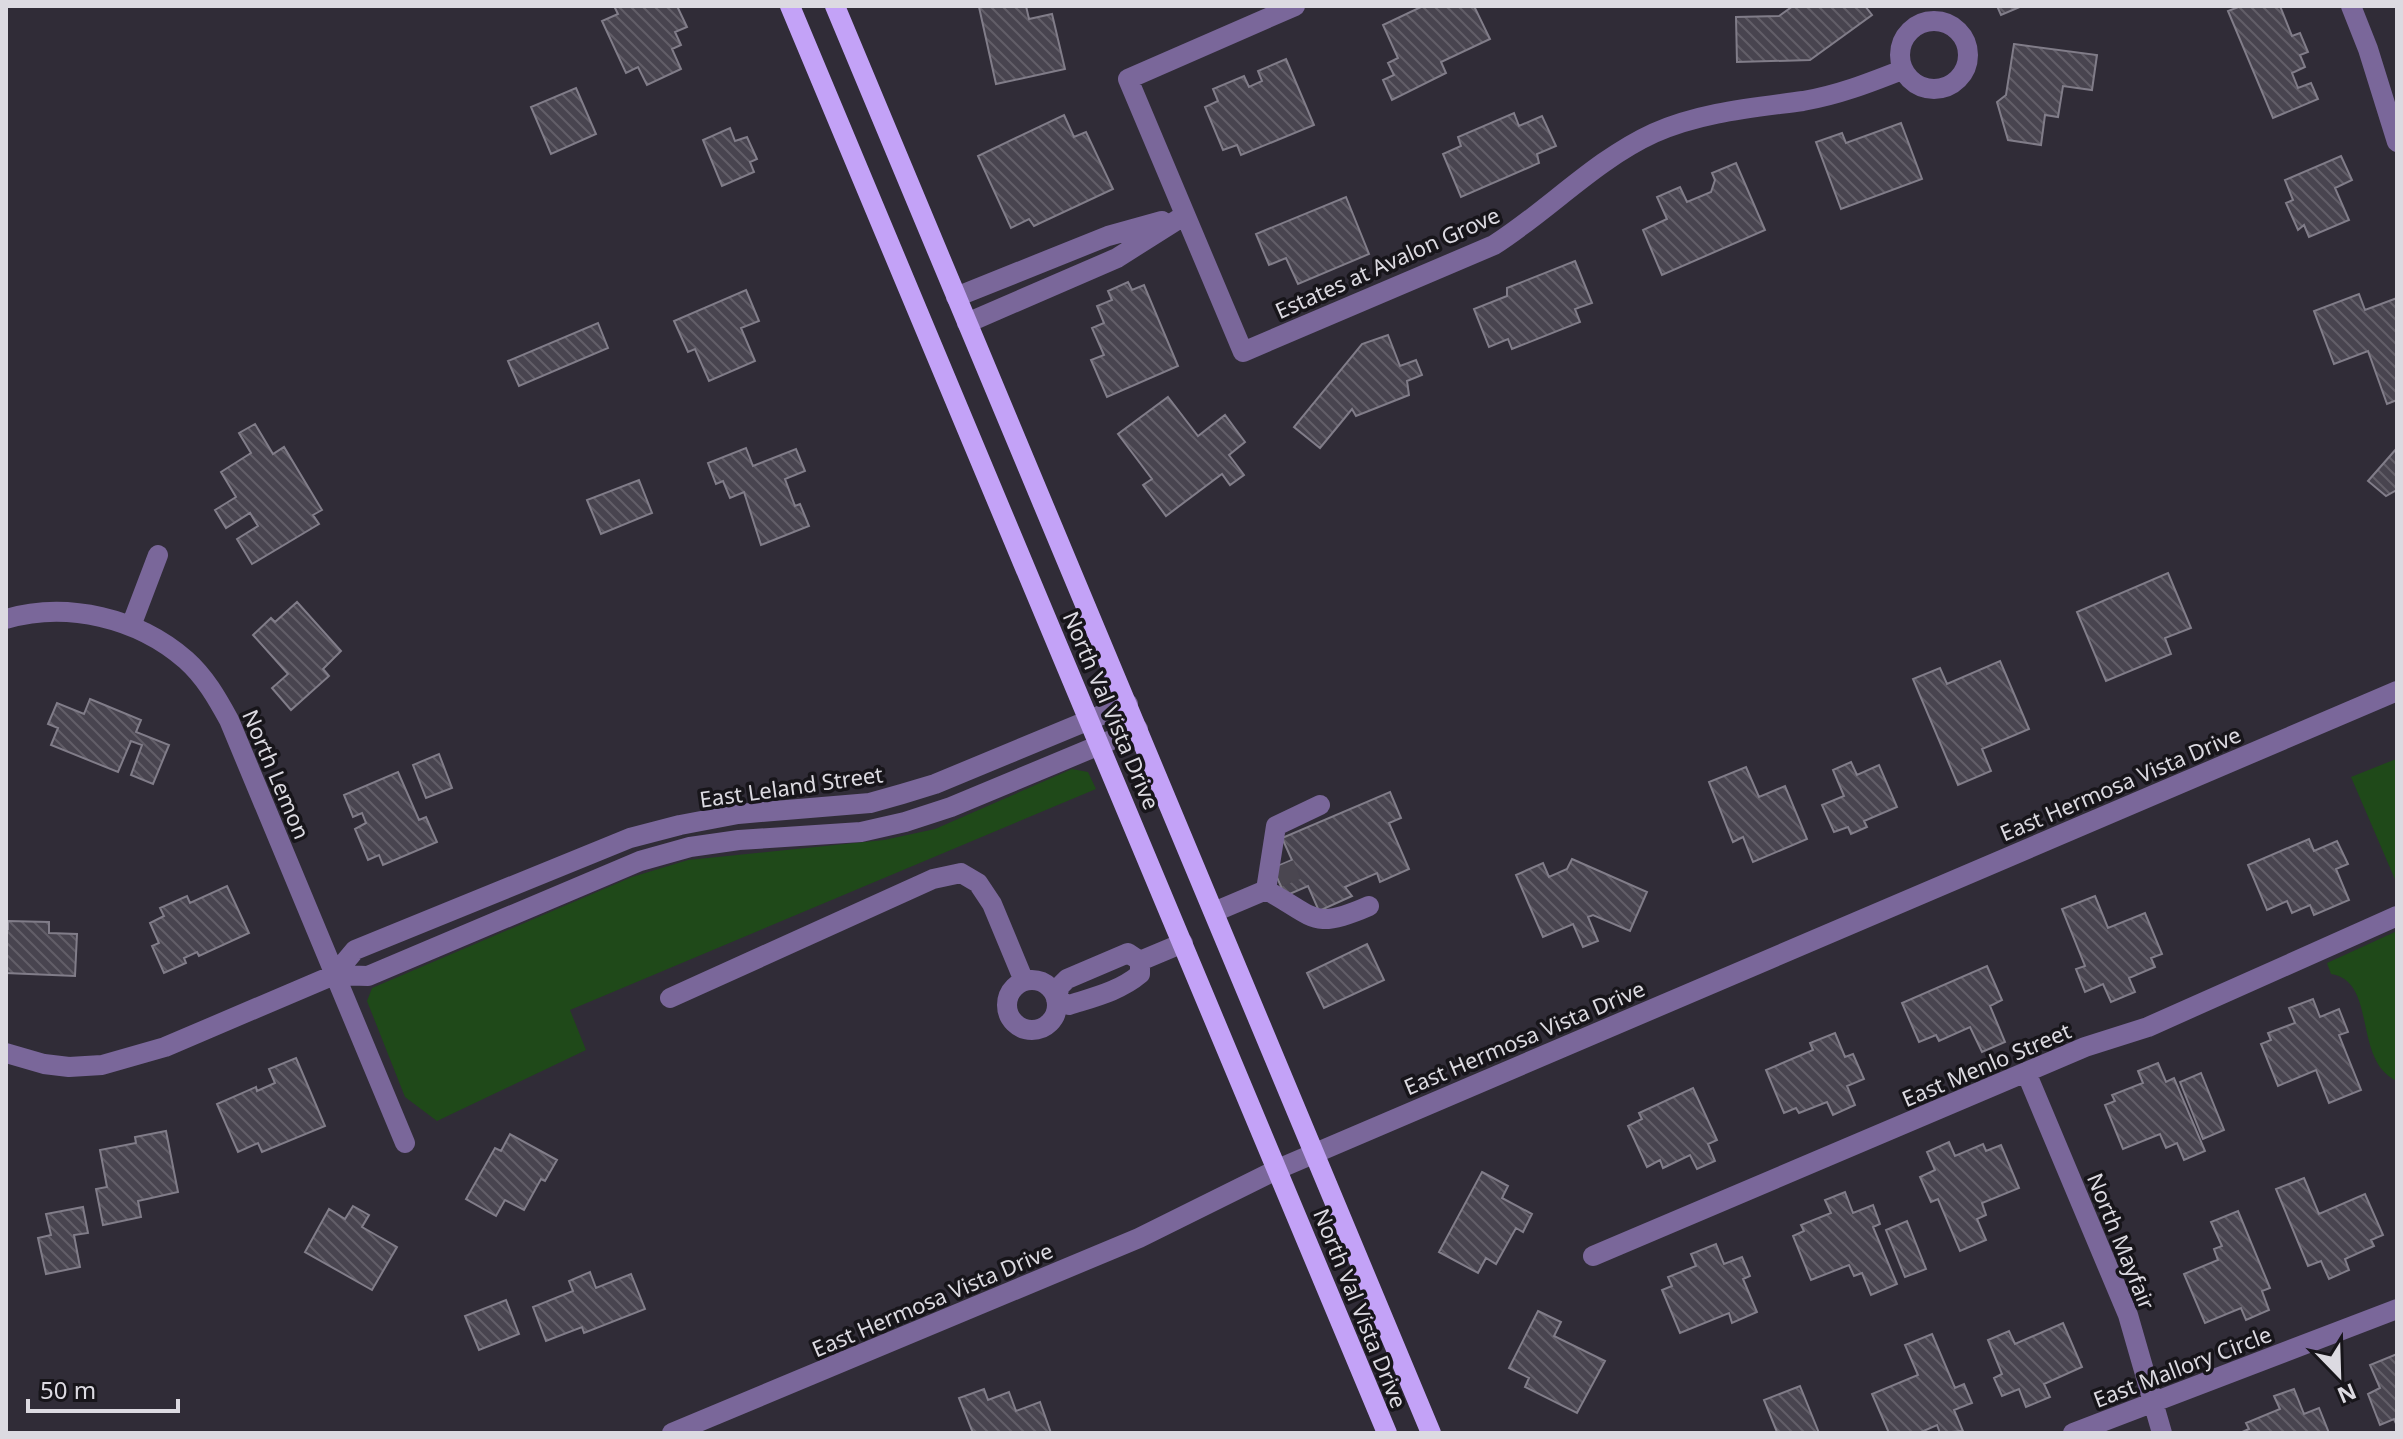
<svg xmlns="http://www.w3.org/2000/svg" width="2403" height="1439" viewBox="0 0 2403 1439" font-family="'Noto Sans',sans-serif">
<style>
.park{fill:#1f4919}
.building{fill:url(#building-back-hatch);stroke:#817d89;stroke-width:2}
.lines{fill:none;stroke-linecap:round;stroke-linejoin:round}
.minor-tunnel{stroke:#4a4650;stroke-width:20;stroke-dasharray:20 10;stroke-linecap:butt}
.minor{stroke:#7a679a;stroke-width:20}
.major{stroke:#c3a2f7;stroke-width:20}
.labels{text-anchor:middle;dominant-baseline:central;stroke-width:7;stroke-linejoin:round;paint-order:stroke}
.street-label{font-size:22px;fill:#dcdae1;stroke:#17151a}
</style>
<defs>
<pattern id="building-back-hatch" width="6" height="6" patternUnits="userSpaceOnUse" patternTransform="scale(2)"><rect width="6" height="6" fill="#48444f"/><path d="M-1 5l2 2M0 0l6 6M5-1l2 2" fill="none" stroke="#625e68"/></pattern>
</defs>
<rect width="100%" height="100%" fill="#302c37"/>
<path class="park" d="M2396 759 2397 761V884L2351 777Z
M1072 769 1088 772 1096 789 570 1010 586 1050 437 1121 405 1097 367 1001 372 988 632 877 688 860 884 840 935 829Z
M2397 931V1081C2352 1061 2378 981 2331 974L2327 963Z"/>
<path class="building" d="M614 6H677L687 27 675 32 681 45 672 49 681 69 647 85 638 67 626 73 602 21 618 14Z
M984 6H1026L1029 19 1052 14 1065 69 996 84 979 7Z
M1423 6H1474L1490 39 1441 62 1446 73 1392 100 1383 80 1394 75 1388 63 1398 58 1383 25Z
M1793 6H1865L1872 15 1810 60 1737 62 1736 17 1779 16Z
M1997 6H2022L2001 15Z
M2241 6H2280L2292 36 2300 33 2308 52 2300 55 2305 67 2292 73 2298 88 2311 83 2318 99 2273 118 2228 11Z
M2014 44 2097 55 2092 90 2063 86 2058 117 2045 115 2041 145 2008 140 1997 102 2006 95Z
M1286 59 1314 125 1241 155 1237 145 1223 150 1205 107 1218 101 1213 89 1244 76 1249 87 1262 81 1258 71Z
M576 88 596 134 551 154 531 107Z
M1514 113 1519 126 1542 116 1556 146 1537 154 1539 163 1461 197 1443 154 1461 146 1458 137Z
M1064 115 1074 137 1086 132 1113 189 1034 226 1029 219 1011 228 978 156Z
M1901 123 1922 179 1841 209 1816 142 1842 133 1846 143Z
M730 128 735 141 747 137 757 159 750 162 754 172 722 186 703 140Z
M2341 156 2352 180 2335 188 2349 220 2309 237 2304 225 2298 230 2286 203 2293 200 2285 180Z
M1736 163 1765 230 1662 275 1643 230 1667 219 1657 197 1680 187 1687 202 1711 192 1715 180 1712 173Z
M1346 197 1369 254 1298 284 1286 258 1269 265 1256 234Z
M1575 261 1592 303 1575 309 1580 322 1512 349 1508 339 1489 347 1474 309 1507 296V288Z
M1128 282 1132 290 1144 285 1178 366 1107 397 1091 360 1104 355 1092 328 1104 323 1097 306 1112 300 1108 291Z
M746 290 759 321 741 328 755 361 709 381 695 349 688 352 674 321Z
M2359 294 2365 310 2397 298V400L2387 404 2368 351 2334 364 2314 311Z
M598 323 608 348 519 386 508 361Z
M1388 335 1400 366 1416 360 1422 375 1407 381 1409 395 1356 416 1352 409 1320 448 1294 427 1362 344Z
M1168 397 1198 436 1225 415 1245 442 1229 455 1244 475 1230 485 1222 474 1166 516 1143 485 1152 479 1118 434Z
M255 424 273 454 284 447 322 510 313 515 319 524 252 564 237 539 258 526 250 513 226 528 215 510 236 497 221 472 251 453 239 433Z
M746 448 753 466 796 449 805 471 785 479 795 506 800 504 809 526 761 545 744 492 730 498 723 481 716 484 708 463Z
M2397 448V493L2395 491 2386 496 2368 481Z
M639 480 652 513 601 534 587 500Z
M2168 573 2191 628 2165 638 2171 654 2106 681 2077 612Z
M297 602 341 651 323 669 329 676 291 710 272 688 288 674 253 635 271 618 275 622Z
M2000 661 2029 729 1982 749 1991 771 1958 785 1913 679 1940 668 1947 684Z
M90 699 141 720 136 732 169 745 153 784 131 775 142 745 131 741 118 772 51 745 58 728 48 724 57 703 84 714Z
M439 754 452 788 426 798 413 765Z
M1851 762 1857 775 1879 765 1897 807 1864 821 1867 827 1851 834 1848 827 1834 832 1822 805 1844 796 1833 770Z
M1746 767 1759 797 1785 786 1807 839 1753 862 1743 837 1733 842 1709 782Z
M398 772 419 820 426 817 437 842 383 865 379 855 368 860 355 829 366 823 362 813 353 817 344 795Z
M1390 792 1401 818 1389 823 1409 869 1380 882 1377 873 1345 887 1352 896 1319 911 1308 886 1285 896 1273 868 1292 860 1282 838Z
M2309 839 2314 851 2337 841 2348 864 2336 869 2349 900 2314 915 2310 905 2292 913 2287 901 2267 910 2248 865Z
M1572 859 1647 892 1630 931 1593 915 1588 917 1598 941 1583 947 1573 924 1543 937 1516 875 1543 863 1549 877 1567 869Z
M227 886 249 933 199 956 197 952 184 958 186 963 164 973 152 946 159 943 150 923 164 916 160 908 187 896 190 903Z
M2095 896 2108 928 2145 913 2162 954 2151 958 2155 967 2129 978 2135 992 2111 1002 2103 984 2085 992 2076 969 2085 966 2062 909Z
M8 921 49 922V933L77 934 75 976 6 973V928L8 929Z
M1367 944 1384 980 1324 1008 1307 973Z
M1987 966 2002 1000 1990 1006 2005 1042 1982 1052 1970 1027 1939 1041 1936 1035 1919 1042 1902 1003Z
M2313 999 2320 1017 2339 1009 2348 1032 2339 1035 2361 1090 2329 1103 2316 1070 2278 1086 2261 1044 2271 1040 2268 1033 2295 1023 2289 1008Z
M1835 1033 1845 1057 1853 1054 1864 1079 1847 1086 1855 1105 1833 1115 1827 1102 1799 1113 1796 1108 1784 1113 1766 1070 1813 1050 1810 1043Z
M296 1058 325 1126 262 1152 258 1143 238 1152 217 1104 256 1087 257 1091 275 1083 269 1069Z
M2158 1063 2166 1082 2174 1078 2205 1151 2184 1160 2177 1143 2166 1148 2160 1134 2123 1149 2105 1105 2115 1101 2112 1095 2143 1083 2138 1071Z
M2201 1073 2224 1130 2203 1139 2180 1082Z
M1693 1088 1717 1140 1708 1144 1715 1161 1697 1169 1690 1155 1663 1168 1660 1160 1647 1167 1628 1126 1642 1119 1639 1113Z
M166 1131 178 1192 138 1201 141 1217 103 1225 96 1189 107 1187 100 1150 136 1143 135 1137Z
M510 1134 557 1160 545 1181 541 1179 524 1210 505 1200 496 1216 466 1199 495 1148 501 1151Z
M1949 1142 1955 1156 1983 1144 1986 1151 2001 1145 2019 1188 1982 1203 1986 1215 1977 1219 1986 1240 1960 1251 1938 1199 1931 1202 1920 1177 1935 1170 1927 1152Z
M1482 1172 1508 1186 1502 1198 1532 1214 1523 1232 1516 1228 1496 1264 1486 1258 1478 1273 1439 1252Z
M2304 1178 2319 1214 2365 1194 2383 1235 2371 1240 2374 1246 2345 1259 2349 1270 2329 1279 2321 1261 2308 1266 2276 1189Z
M1845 1192 1853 1213 1873 1205 1880 1224 1873 1227 1897 1284 1871 1295 1862 1273 1854 1276 1849 1265 1811 1280 1793 1236 1804 1231 1801 1225 1831 1213 1825 1200Z
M353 1206 369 1215 362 1227 397 1247 372 1290 305 1252 329 1209 345 1219Z
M83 1207 88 1233 74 1235 80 1267 46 1274 38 1238 51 1235 46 1214Z
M2238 1211 2270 1288 2262 1291 2269 1310 2246 1320 2241 1308 2205 1323 2184 1274 2218 1260 2214 1249 2222 1246 2211 1222Z
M1907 1221 1926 1269 1905 1277 1886 1230Z
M1716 1244 1724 1264 1742 1257 1750 1276 1743 1279 1757 1312 1732 1323 1729 1313 1680 1333 1662 1290 1672 1286 1668 1277 1696 1266 1691 1254Z
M590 1272 596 1288 631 1274 645 1309 584 1333 582 1327 546 1341 533 1307 573 1291 569 1281Z
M506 1300 519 1334 479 1350 465 1316Z
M1538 1311 1561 1322 1554 1336 1605 1361 1577 1413 1525 1387 1529 1378 1509 1368Z
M2063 1323 2082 1367 2044 1384 2050 1397 2026 1407 2019 1389 2002 1396 1994 1378 2002 1374 1988 1340 2009 1331 2015 1344Z
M1932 1334 1955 1388 1964 1384 1972 1403 1954 1410 1963 1431 1940 1433 1937 1425 1919 1433H1889L1872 1394 1918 1375 1905 1345Z
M2397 1354V1426L2394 1419 2380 1425 2368 1394 2380 1388 2370 1365Z
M1800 1386 1819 1433H1774L1777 1432 1764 1400Z
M984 1389 988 1400 1009 1392 1016 1411 1040 1402 1051 1433H973L959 1398Z
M2294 1389 2304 1414 2319 1408 2329 1433H2240L2249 1429 2246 1423 2280 1409 2274 1396Z"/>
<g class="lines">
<path class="minor-tunnel" d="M1284 864 1295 891"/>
<path class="minor" d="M1295 6 1128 79 1243 352 1494 245C1549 210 1595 160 1654 133 1702 112 1752 108 1803 101 1838 95 1869 83 1902 70
M2351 6 2368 49 2397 142
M1900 55a34 34 0 1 1 68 0a34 34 0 1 1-68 0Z
M956 297 1108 236 1162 221
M967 323 1117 258 1185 215
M6 619C67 601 138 618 186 660 205 677 217 698 229 720L405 1143
M131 626 158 555
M1266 890 1276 826 1320 805
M1214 912 1266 890C1316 917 1312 931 1369 906
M1128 953 1140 961V974C1120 991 1094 997 1069 1005L1056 999 1060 986 1067 979Z
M1140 961 1183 943
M334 975 355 950 630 838 680 825 738 814 870 803 902 794 935 784 1128 704
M1007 1005a25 25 0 1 1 50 0a25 25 0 1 1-50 0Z
M670 998 933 879 961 873 978 883 992 904 1024 981
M6 1053 44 1064 69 1067 102 1065 165 1047 334 975 368 976 640 861 690 847 739 840 861 832 905 822 951 807 1138 729
M2026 1072 2128 1315 2162 1433
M1593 1256 2085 1047 2148 1027 2397 916
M672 1433 1139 1238 1278 1169 2397 691
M2073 1433 2397 1309"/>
<path class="major" d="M790 6 1387 1433
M835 6 1431 1433"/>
</g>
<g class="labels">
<g class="street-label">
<text transform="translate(1387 262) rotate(-24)">Estates at Avalon Grove</text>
<text transform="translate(1112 710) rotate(67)">North Val Vista Drive</text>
<text transform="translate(277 774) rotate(67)">North Lemon</text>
<text transform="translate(2120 783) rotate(-23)">East Hermosa Vista Drive</text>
<text transform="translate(791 786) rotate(-8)">East Leland Street</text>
<text transform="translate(1524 1037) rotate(-23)">East Hermosa Vista Drive</text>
<text transform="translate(1986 1064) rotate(-23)">East Menlo Street</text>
<text transform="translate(2122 1241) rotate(68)">North Mayfair</text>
<text transform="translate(932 1299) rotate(-23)">East Hermosa Vista Drive</text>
<text transform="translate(1361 1308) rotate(68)">North Val Vista Drive</text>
<text transform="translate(2182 1366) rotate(-21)">East Mallory Circle</text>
</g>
</g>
<rect width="2403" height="1439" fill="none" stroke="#dcdae1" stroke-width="16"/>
<g transform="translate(2339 1375) rotate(157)" stroke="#17151a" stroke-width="6" paint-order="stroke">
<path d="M0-6L14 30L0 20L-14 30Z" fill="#dcdae1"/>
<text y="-12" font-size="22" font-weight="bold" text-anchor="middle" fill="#dcdae1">N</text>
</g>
<path d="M28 1399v12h150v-12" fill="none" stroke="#dcdae1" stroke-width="4"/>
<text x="40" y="1399" font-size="24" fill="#dcdae1" stroke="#17151a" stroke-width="6" paint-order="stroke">50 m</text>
</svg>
